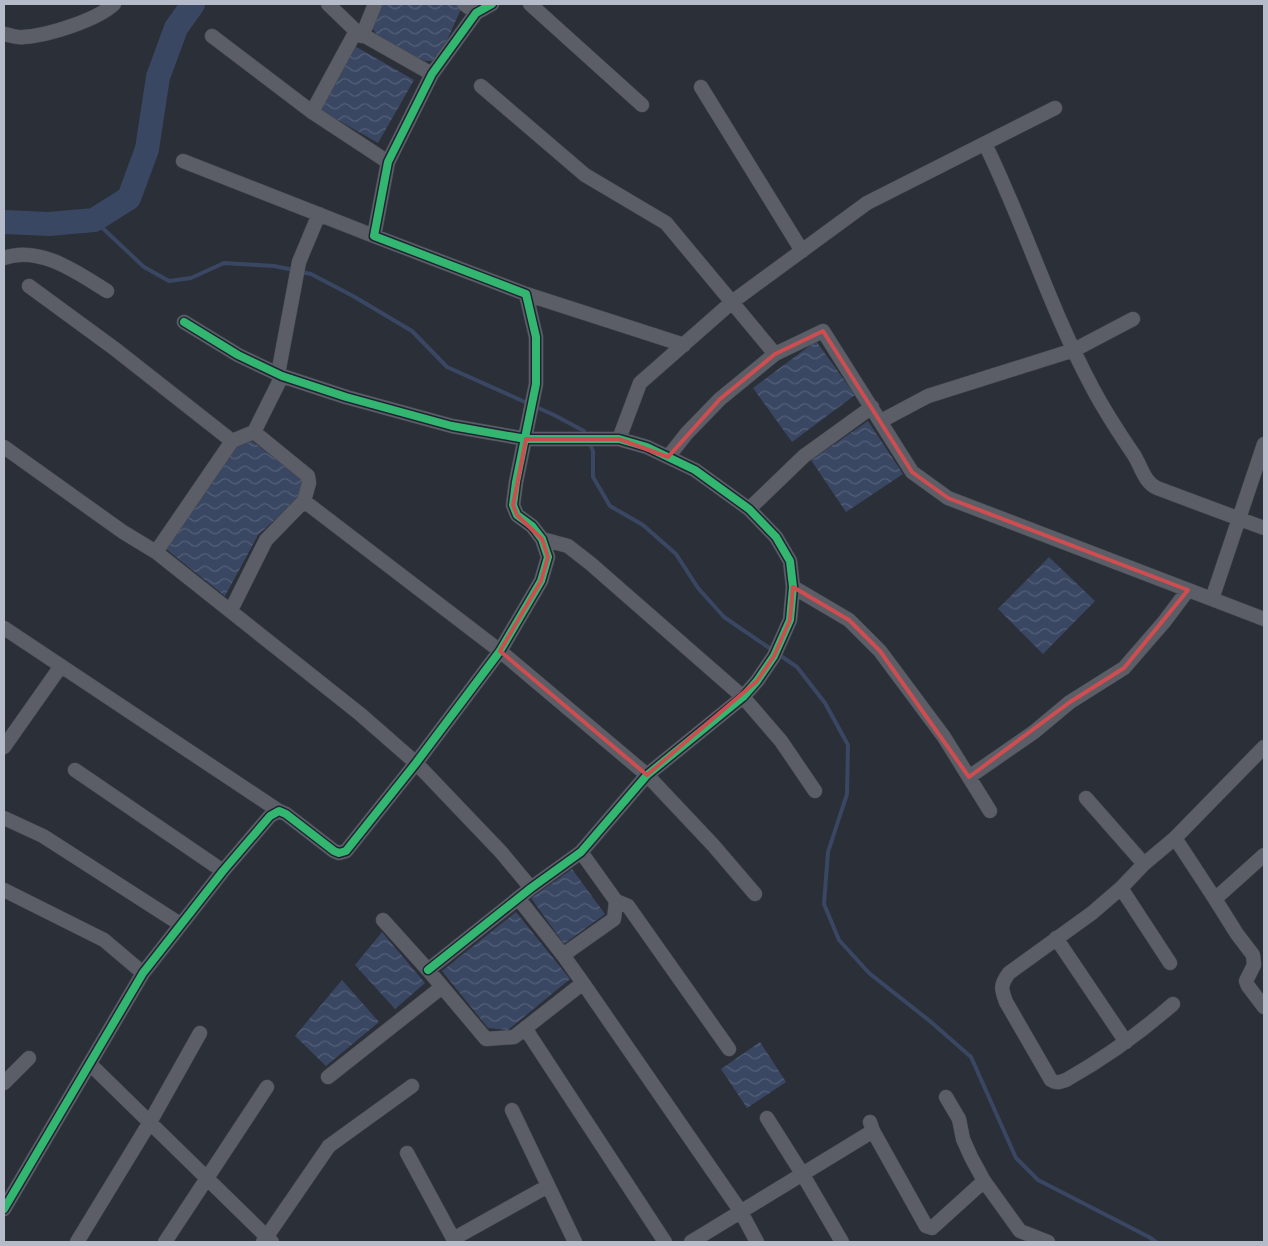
<svg xmlns="http://www.w3.org/2000/svg" width="1268" height="1246" viewBox="0 0 1268 1246" font-family="'Open Sans',sans-serif">
<style>
.water{fill:url(#water-waves)}
.lines{fill:none;stroke-linecap:round;stroke-linejoin:round}
.stream{stroke:#3a4763;stroke-width:4}
.river{stroke:#3a4763;stroke-width:24}
.street-casing{stroke:#474a51;stroke-width:15}
.street{stroke:#5b5e66;stroke-width:14}
.cycleway-casing{stroke:#1e2434;stroke-width:11}
.cycleway{stroke:#33b770;stroke-width:8}
.marked{fill:none;stroke:#ce4d50;stroke-width:4;stroke-linejoin:round}
</style>
<defs>
<pattern id="water-waves" width="16" height="10" patternUnits="userSpaceOnUse" patternTransform="scale(1.25)"><rect width="16" height="10" fill="#3a4763"/><path d="M0 5q4-4 8 0t8 0" fill="none" stroke="#546078"/></pattern>
</defs>
<rect width="100%" height="100%" fill="#2b2f38"/>
<path class="water" d="M381 4H458L461 9 440 56 432 61H426C413 55 368 40 372 21 374 16 379 9 381 4Z
M353 45 414 80 378 143 317 108Z
M816 341 855 395 792 442 753 388Z
M868 421 903 474 846 512 811 460Z
M252 441 302 479 303 485 300 497 258 535 225 596 166 549 236 447Z
M1049 557 1095 601 1043 654 998 609Z
M572 869 605 914 564 944 531 898Z
M516 912 570 979 508 1030 488 1028 442 971Z
M382 932 425 983 395 1009 355 965Z
M342 980 379 1022 326 1066 295 1036Z
M760 1042 786 1082 747 1108 721 1069Z"/>
<g class="lines">
<path class="stream" d="M94 220 144 267 169 281 191 278 224 263 274 266 294 270
M301 272 311 274 353 296 412 331 447 367 554 415 584 431 586 436
M589 442 593 451V477L610 506 643 525 676 554 698 588 724 617 797 667 825 703 848 745 847 794 828 852 824 904 839 940 869 973 931 1022 971 1057 1016 1158 1038 1180 1149 1237 1156 1242"/>
<path class="river" d="M4 222 49 224 94 220 129 198 147 149 158 77 176 28 193 4"/>
<defs>
<path id="street" d="M328 4 356 31 432 74
M464 4 476 13
M530 4 642 105
M4 34C10 35 17 38 23 37 47 36 97 20 114 4
M212 36 312 112 388 162
M362 36 375 4
M481 86 585 175 666 223 775 354
M701 87 802 251
M312 112 356 31
M985 144C1024 223 1050 309 1092 387 1104 410 1119 433 1134 455 1141 466 1144 482 1157 488L1264 528
M183 161 374 236
M4 258C40 245 78 273 107 291
M29 286 115 349 232 441
M526 294 684 345
M184 322 238 355 282 376 346 397 452 426 526 439H619L647 447 695 470 749 509 776 537 790 561 793 587 790 620 774 656 757 681 743 697 647 775 581 852 531 888 428 970
M278 374 299 262 319 214
M881 421 928 396 1074 350 1133 319
M619 439 640 383 732 302 867 203 1055 108
M4 447 123 532 156 552 360 714 416 763 501 852 531 888
M668 457 687 433 720 399 775 354 823 331 912 472 948 498 1264 619
M304 501 500 651 647 775 713 845 755 894
M749 509 804 456 872 407
M542 539 568 546 591 564 743 697 781 741 815 791
M156 552 232 441 254 432 282 376
M793 587 849 620 880 651 944 737 990 811
M1212 599 1264 444
M231 610 266 540 304 501 309 483 308 476 254 432
M4 628 279 811
M4 747 61 666
M75 770 223 871
M969 777 1034 732 1070 702 1124 668 1164 622 1188 590
M1086 798 1144 864
M4 818 43 836 180 924
M1175 838 1215 899 1264 855
M581 852 616 901 628 906 729 1049
M1121 888 1170 963
M4 890 104 940 143 973
M518 898 563 955 583 983 741 1212 757 1242
M1215 899 1237 934 1253 955 1254 965 1246 981 1248 986 1264 1007
M383 920 428 970 486 1039 514 1037 583 983
M1056 938 1126 1042
M563 955 614 919 616 901
M1173 1004C1140 1033 1105 1058 1066 1080 1060 1082 1057 1084 1051 1080L1006 1002C1001 989 1000 985 1009 973L1092 913 1121 888 1144 864 1175 838 1264 747
M525 1028 665 1242
M90 1064 272 1242
M328 1077 442 987
M4 1083 29 1058
M512 1110 575 1242
M767 1118 803 1175 842 1242
M870 1122 873 1131 926 1226 932 1228 984 1181 971 1157 963 1139 959 1119 946 1097
M407 1153 455 1242
M984 1181 1020 1231 1048 1242
M4 1209 143 973 223 871 270 816 279 811 286 814 334 851 339 853 346 851 416 763 500 651 541 581 548 557 542 539 532 526 517 515 513 505 516 482 536 384V337L526 294 374 236 388 162 432 74 476 13 492 4
M453 1239 548 1186
M77 1242 150 1122 200 1033
M165 1242 267 1087
M263 1242 329 1146 412 1086
M691 1242 873 1131"/>
</defs>
<use href="#street" class="street-casing"/>
<use href="#street" class="street"/>
<defs>
<path id="cycleway" d="M184 322 238 355 282 376 346 397 452 426 526 439H619L647 447 695 470 749 509 776 537 790 561 793 587 790 620 774 656 757 681 743 697 647 775 581 852 531 888 428 970
M4 1209 143 973 223 871 270 816 279 811 286 814 334 851 339 853 346 851 416 763 500 651 541 581 548 557 542 539 532 526 517 515 513 505 516 482 536 384V337L526 294 374 236 388 162 432 74 476 13 492 4"/>
</defs>
<use href="#cycleway" class="cycleway-casing"/>
<use href="#cycleway" class="cycleway"/>
</g>
<path class="marked" d="M823 331 912 472 948 498 1188 590 1124 668 1070 702 969 777 880 651 849 620 793 587 790 620 774 656 757 681 647 775 500 651 541 581 548 557 542 539 517 515 513 505 526 439H619L668 457 720 399 775 354Z"/>
<rect width="1268" height="1246" fill="none" stroke="#b5bbc9" stroke-width="10"/>
</svg>
